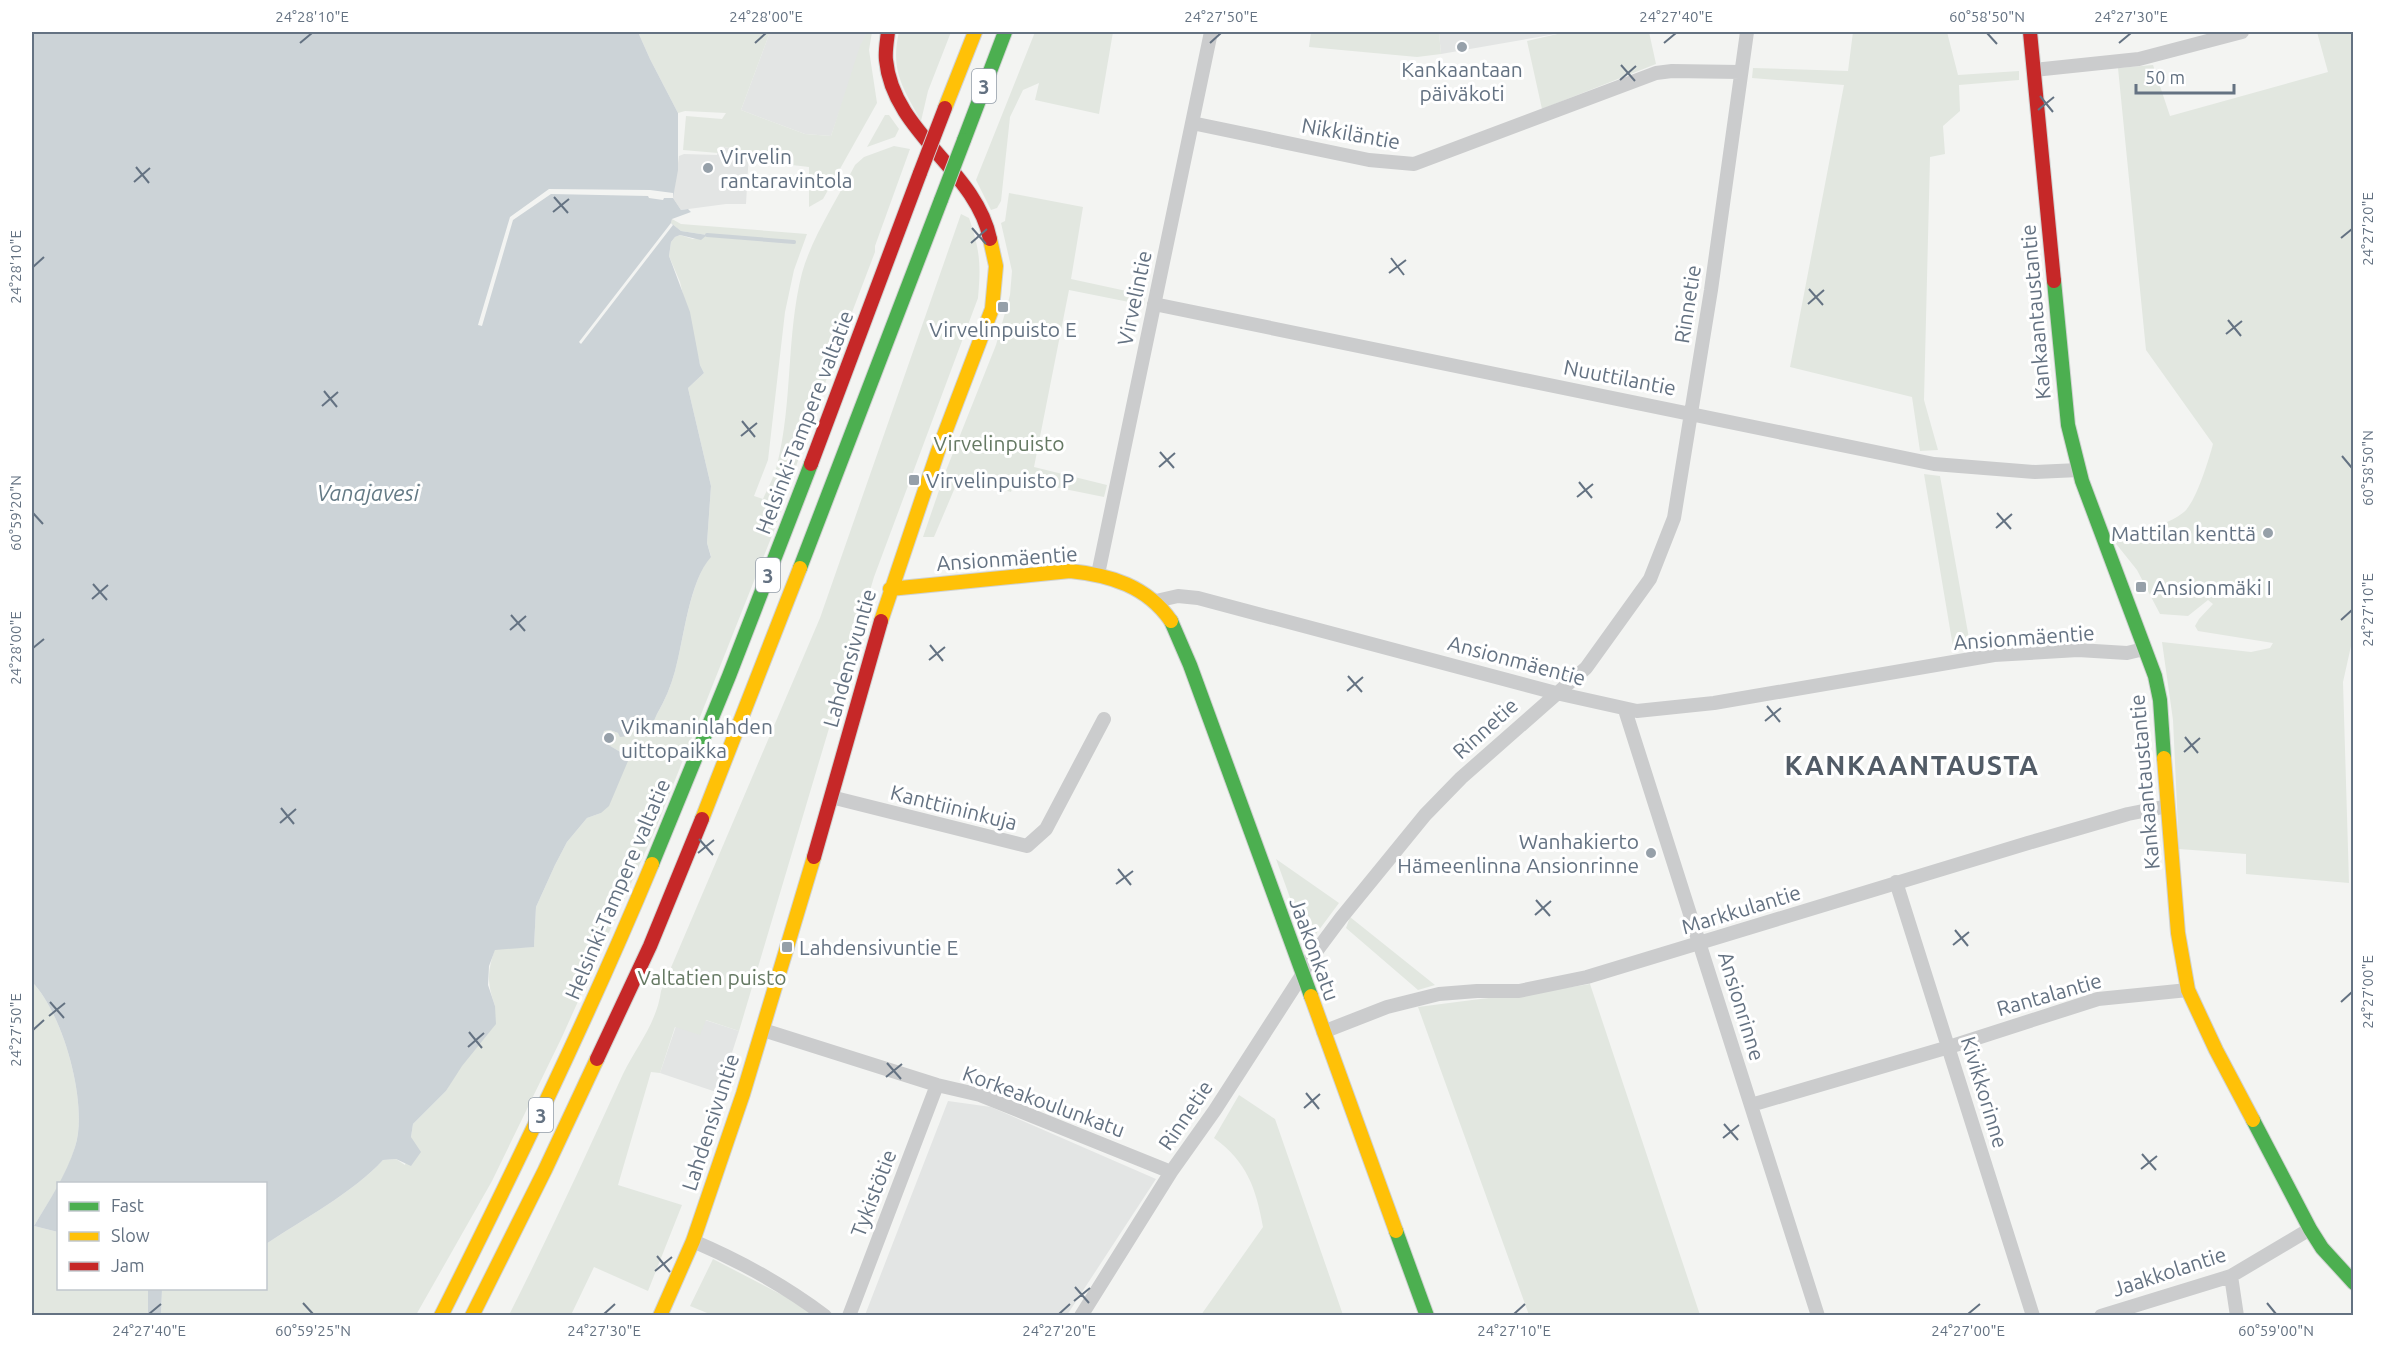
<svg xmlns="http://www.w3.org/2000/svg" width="2385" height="1347" viewBox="0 0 2385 1347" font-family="Ubuntu,sans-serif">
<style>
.built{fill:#e3e5e4}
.green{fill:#e2e7e0}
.water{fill:#ccd3d7}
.pier{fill:#f3f4f2}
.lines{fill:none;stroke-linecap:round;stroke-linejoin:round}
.stream{stroke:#ccd3d7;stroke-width:4}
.fast-casing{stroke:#d0d2d2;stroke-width:16}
.slow-casing{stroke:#d0d2d2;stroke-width:16}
.jam-casing{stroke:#d0d2d2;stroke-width:16}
.street{stroke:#cbcccd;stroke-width:14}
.fast{stroke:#4caf50;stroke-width:14}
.slow{stroke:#ffc107;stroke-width:14}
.jam{stroke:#c62828;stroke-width:14}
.fast-bridge-casing{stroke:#d0d1d1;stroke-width:16;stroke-linecap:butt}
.jam-bridge-casing{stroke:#d0d1d1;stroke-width:16;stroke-linecap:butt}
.fast-bridge{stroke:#4caf50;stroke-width:14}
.jam-bridge{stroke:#c62828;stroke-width:14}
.ticks{fill:none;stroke:#647282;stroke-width:2}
.poi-dot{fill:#96a0a9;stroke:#fff;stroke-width:2}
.labels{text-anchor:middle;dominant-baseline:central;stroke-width:6;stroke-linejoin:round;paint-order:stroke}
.shield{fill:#fff;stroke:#929ca8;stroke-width:1.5}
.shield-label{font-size:20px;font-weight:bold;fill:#647282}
.poi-label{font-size:21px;fill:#647282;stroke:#fff;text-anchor:start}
.street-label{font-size:21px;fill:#647282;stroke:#fff}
.park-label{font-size:21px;fill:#657963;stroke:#fff}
.water-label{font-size:22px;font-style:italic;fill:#647a85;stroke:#fff}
.district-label{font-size:27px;font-weight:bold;letter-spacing:1.5px;fill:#525c67;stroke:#fff}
.neatline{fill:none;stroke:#647282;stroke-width:2}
.ticks-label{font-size:15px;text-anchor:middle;fill:#647282}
</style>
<rect width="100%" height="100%" fill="#f3f4f2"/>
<path class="built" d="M770 32H867L831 136 805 134 741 110Z
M1439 32H1567L1441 54Z
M719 146 749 152 746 204H726L681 210 673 198 679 156 684 154 717 155Z
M705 1020 739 1031 719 1093 660 1073 676 1026Z
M948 1101 991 1107 1156 1179 1067 1315H865Z"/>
<path class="green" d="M638 32H770L741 110 805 134 831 136 860 46 867 32H872L869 50 877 103 823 199 809 207V167L749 160 748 152 720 146 718 153 683 150 686 116 722 119 726 113 685 111 678 113 650 59Z
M899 32H951L928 91 921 121C903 88 890 71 899 32Z
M1035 32H1113L1099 114 1035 100 1039 83 1023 90 1010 117 1001 201 997 208 991 210 976 180Z
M1311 32H1439L1441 54 1417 57 1309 47Z
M1566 32H1649L1656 64 1542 109 1527 41Z
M1853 32H1947L1958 75 2019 71V80L1959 85 1960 111 1943 126 1945 154 1930 157 1924 400 1938 450 1920 451 1912 397 1790 367 1844 85 1752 78 1753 68 1848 71Z
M2317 32H2353L2354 646H2351L2343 682 2349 883 2246 874V854L2179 849 2173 720 2162 642 2251 652 2270 648 2273 643 2198 631 2195 626 2199 619 2213 604 2208 600 2188 616 2160 614 2137 570 2113 540C2134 533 2167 526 2184 512 2196 502 2209 459 2213 444L2146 350 2118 68 2153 65 2170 116 2328 72Z
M885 115H889L899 129 895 137 867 147Z
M894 146 910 149 875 246V252L819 399 775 528 656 828 562 1037 492 1181 416 1315 161 1316 162 1289 266 1288V1244C302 1220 354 1192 383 1160L396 1159 405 1165 412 1141 411 1137 413 1124 446 1091 495 1006C487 983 487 972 495 949L534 947 536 907 555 865 567 842 587 818 601 813 622 753 602 741 604 731 610 730 618 733 633 730 641 736C650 731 653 722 657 714 665 700 671 686 675 671 684 639 689 582 711 556L707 543 711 486 688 388 704 373 700 365 680 282 669 256 671 242 675 237 680 235 693 239 707 235 681 231 671 223 672 219 681 224 807 234 794 270 785 312 768 460 754 496 763 499C768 488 774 477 777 465 793 402 786 336 802 273 812 237 838 198 855 165L864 157Z
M1009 193 1083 207 1071 279 1145 295 1144 305 1069 290 1034 467 1107 485 1104 497 1015 479 1011 492 959 478 934 537H923L945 473 996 345 1010 295 1012 271 1001 223 1005 221Z
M961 214 969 218C980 250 981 264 978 298L874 577 739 1031 706 1020 700 1035 675 1027 660 1073 651 1072 618 1185 682 1205 648 1291 594 1267 571 1315H509C549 1236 586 1155 623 1074 637 1046 657 1022 661 991L820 618Z
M1924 474 1940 476 1970 644 1953 647Z
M1276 859 1339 903 1313 938 1305 939Z
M1350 917 1435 985 1418 990 1346 928Z
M32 982C63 1013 89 1105 75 1147 67 1175 49 1201 34 1226L58 1232V1288L148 1289V1315H32Z
M1590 984 1700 1315H1529L1418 1007C1476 999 1532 994 1590 984Z
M1239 1095 1275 1119 1343 1315H1201L1263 1227C1256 1188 1247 1162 1214 1138Z
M713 1259 788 1298 813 1315H712L690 1306Z"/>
<path class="water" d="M32 32H638L650 59 678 113V170L673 198 681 210 688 209 691 212 672 219 671 223 681 231 707 235 701 240 680 235 675 237 671 242 669 256 690 312 700 365 704 373 688 388 711 486 707 543 711 557C689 581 684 639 675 671 671 686 665 700 657 714 653 723 650 731 641 736L633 730 628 736 620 737 618 733 610 730 604 731 602 741 622 753 628 761 609 806 601 813 587 818 567 842 555 865 536 907 534 947 495 950 489 966 488 985 495 1006 496 1024 462 1066 446 1091 413 1124 411 1137 421 1152 411 1166 396 1159 383 1160C354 1192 302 1220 266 1244V1184H58V1232L34 1226C49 1201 66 1175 75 1147 89 1105 63 1013 32 982Z
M148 1289H162L161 1315H148Z"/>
<path class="pier" d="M549 189 650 190 673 193V198H664L663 200 649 198 648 196 551 194 513 220 482 326 478 325 510 217Z
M671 223 673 225 581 344 579 342Z"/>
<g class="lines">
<path class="stream" d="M707 235 794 242"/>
<defs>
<path id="fast" d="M964 140 1005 32
M2054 281 2068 425 2082 481 2155 676 2160 700 2164 758
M800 568 941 200
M1171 621 1190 665 1311 996
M652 864 729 676 811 464
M2253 1120 2310 1229 2322 1248 2354 1283
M1396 1231 1427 1316"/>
<path id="slow" d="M945 108 975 32
M890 589 1070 571C1110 575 1147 586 1171 621
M881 621 938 451 992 309 996 266 990 239
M2164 758 2178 933 2188 990 2216 1050 2253 1120
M702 819 800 568
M1311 996 1396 1231
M441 1316C516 1167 588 1018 652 864
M472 1316 545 1170 597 1059
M660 1316 693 1241 743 1094 814 857"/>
<path id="jam" d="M888 32C887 41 885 51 886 60 893 133 976 170 990 239
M2030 32 2054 281
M811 464 920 173
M814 857 881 621
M597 1059 650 946 702 819"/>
</defs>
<use href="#fast" class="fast-casing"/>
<use href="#slow" class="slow-casing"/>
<use href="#jam" class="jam-casing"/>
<path class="street" d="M2034 70 2139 59 2242 32
M1192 123 1369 160 1414 164 1656 73 1672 71 1740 72
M1154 304 1934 464 2035 472 2079 470
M1098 574 1211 32
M1156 601 1178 596 1198 598 1556 693 1637 711 1714 703 1994 655 2078 650 2127 653 2144 649
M1625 710 1818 1316
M831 797 1027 846 1046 829 1104 719
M1896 882 2033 1316
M763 1030 937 1085 980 1095 1171 1172
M1323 1032 1387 1007 1439 994 1477 991H1519L1587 977 2028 843 2128 814 2168 806
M1751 1105 1949 1047 2098 999 2188 990
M693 1241C738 1260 785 1286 825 1316
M2231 1276 2237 1316
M849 1316 937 1085
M1081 1316 1171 1172 1215 1110 1302 975 1309 961 1341 918 1425 815 1461 778 1586 668 1650 579 1674 518 1711 290 1747 32
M2101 1316 2231 1276 2310 1229"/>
<use href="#fast" class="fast"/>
<use href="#slow" class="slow"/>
<use href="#jam" class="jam"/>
<defs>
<path id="fast-bridge" d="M941 200 964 140"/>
<path id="jam-bridge" d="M920 173 945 108"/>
</defs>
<use href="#fast-bridge" class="fast-bridge-casing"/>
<use href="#jam-bridge" class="jam-bridge-casing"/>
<use href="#fast-bridge" class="fast-bridge"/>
<use href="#jam-bridge" class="jam-bridge"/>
</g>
<path class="ticks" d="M1987 33 1997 44M300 43 312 33M755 43 766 33M1210 43 1221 33M1664 43 1676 33M2119 43 2131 33M1621 65 1635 81M1620 80 1636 66M2040 96 2053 112M2038 110 2054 97M136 167 149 183M134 182 150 168M554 197 568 213M553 212 569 199M972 228 986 244M2341 238 2352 229M971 243 987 229M1391 258 1404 275M33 267 44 257M1389 273 1406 260M1809 289 1823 305M1808 304 1824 290M2228 320 2241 336M2226 334 2242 321M324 391 337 407M322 406 338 392M742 421 755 437M741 436 757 423M1160 452 1174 468M2342 456 2352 468M1159 467 1175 453M1579 482 1592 498M1577 497 1593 484M33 513 43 524M1997 513 2011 529M1996 528 2012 514M93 584 107 600M92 599 108 585M511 615 525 631M2341 620 2352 610M510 630 526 616M930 645 943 661M33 648 44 639M929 660 945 647M1348 676 1362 692M1347 691 1363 677M1767 706 1780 722M1765 721 1781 708M2185 737 2198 753M2184 752 2200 738M281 808 294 824M280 823 296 809M699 839 713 855M698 853 714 840M1118 869 1131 885M1116 884 1133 871M1536 900 1550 916M1535 915 1551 901M1955 930 1968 946M1953 945 1969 932M50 1002 64 1018M2341 1002 2352 992M49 1016 65 1003M33 1030 44 1020M469 1032 482 1048M468 1047 484 1033M887 1063 901 1079M886 1077 902 1064M1306 1093 1319 1109M1304 1108 1320 1094M1724 1124 1738 1140M1723 1138 1739 1125M2142 1154 2156 1170M2141 1169 2157 1156M657 1256 670 1272M655 1271 672 1257M1075 1287 1089 1303M1074 1301 1090 1288M303 1303 313 1314M2267 1303 2276 1314M149 1314 161 1304M604 1314 615 1304M1059 1314 1070 1304M1514 1314 1525 1304M1968 1314 1980 1304"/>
<g class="poi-dot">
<circle cx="1462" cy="47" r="6"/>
<circle cx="708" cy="168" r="6"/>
<rect x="997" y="301" width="12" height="12" rx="3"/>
<rect x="908" y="474" width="12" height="12" rx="3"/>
<circle cx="2268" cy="533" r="6"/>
<rect x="2135" y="581" width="12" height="12" rx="3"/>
<circle cx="609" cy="738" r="6"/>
<circle cx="1651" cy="853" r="6"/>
<rect x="781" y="941" width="12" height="12" rx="3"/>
</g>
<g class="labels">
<g class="shield">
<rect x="972" y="69" width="24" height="34" rx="4.5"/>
<rect x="756" y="558" width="24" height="34" rx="4.5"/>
<rect x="529" y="1098" width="24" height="34" rx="4.5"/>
</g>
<g class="shield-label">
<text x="984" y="86">3</text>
<text x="768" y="575">3</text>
<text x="541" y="1115">3</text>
</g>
<g class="poi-label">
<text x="1462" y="69" text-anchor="middle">Kankaantaan<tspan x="1462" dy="24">päiväkoti</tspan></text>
<text x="720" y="156">Virvelin<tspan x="720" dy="24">rantaravintola</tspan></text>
<text x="1003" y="329" text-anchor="middle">Virvelinpuisto E</text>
<text x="926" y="480">Virvelinpuisto P</text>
<text x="2256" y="533" text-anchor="end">Mattilan kenttä</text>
<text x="2153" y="587">Ansionmäki I</text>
<text x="621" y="726">Vikmaninlahden<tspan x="621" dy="24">uittopaikka</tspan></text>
<text x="1639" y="841" text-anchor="end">Wanhakierto<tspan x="1639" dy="24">Hämeenlinna Ansionrinne</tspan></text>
<text x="799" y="947">Lahdensivuntie E</text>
</g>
<g class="street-label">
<text transform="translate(1351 133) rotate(10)">Nikkiläntie</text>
<text transform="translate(1134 298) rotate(-78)">Virvelintie</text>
<text transform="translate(1687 304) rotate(-81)">Rinnetie</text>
<text transform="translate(2035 312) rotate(-95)">Kankaantaustantie</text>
<text transform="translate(1620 377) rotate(11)">Nuuttilantie</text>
<text transform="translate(804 422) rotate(-69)">Helsinki-Tampere valtatie</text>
<text transform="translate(1007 558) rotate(-4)">Ansionmäentie</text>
<text transform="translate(2024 637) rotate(-4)">Ansionmäentie</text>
<text transform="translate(849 658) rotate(-74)">Lahdensivuntie</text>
<text transform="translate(1517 660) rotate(15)">Ansionmäentie</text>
<text transform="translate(1485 728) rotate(-42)">Rinnetie</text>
<text transform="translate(2144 782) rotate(-95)">Kankaantaustantie</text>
<text transform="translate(954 807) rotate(14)">Kanttiininkuja</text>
<text transform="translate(617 889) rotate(-67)">Helsinki-Tampere valtatie</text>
<text transform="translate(1741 909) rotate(-17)">Markkulantie</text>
<text transform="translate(1315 949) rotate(70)">Jaakonkatu</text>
<text transform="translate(2049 994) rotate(-16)">Rantalantie</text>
<text transform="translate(1742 1006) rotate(73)">Ansionrinne</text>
<text transform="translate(1985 1092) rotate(73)">Kivikkorinne</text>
<text transform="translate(1044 1101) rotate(20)">Korkeakoulunkatu</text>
<text transform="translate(1185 1115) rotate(-56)">Rinnetie</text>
<text transform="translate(710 1122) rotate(-72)">Lahdensivuntie</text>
<text transform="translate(873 1193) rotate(-69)">Tykistötie</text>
<text transform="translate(2169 1271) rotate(-18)">Jaakkolantie</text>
</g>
<g class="park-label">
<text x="999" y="443">Virvelinpuisto</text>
<text x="712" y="977">Valtatien puisto</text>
</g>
<g class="water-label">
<text x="368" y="492">Vanajavesi</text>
</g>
<g class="district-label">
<text x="1912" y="765">KANKAANTAUSTA</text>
</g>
</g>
<rect width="2385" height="1347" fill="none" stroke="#ffffff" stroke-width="66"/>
<rect x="57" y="1182" width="210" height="108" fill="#ffffff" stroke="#c1c7cd" stroke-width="1.5"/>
<rect x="69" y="1202" width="30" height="9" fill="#4caf50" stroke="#c1c7cd" stroke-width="1.5"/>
<text x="111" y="1212" font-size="18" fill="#647282">Fast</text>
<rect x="69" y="1232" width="30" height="9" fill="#ffc107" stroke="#c1c7cd" stroke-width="1.5"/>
<text x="111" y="1242" font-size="18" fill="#647282">Slow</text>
<rect x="69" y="1262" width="30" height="9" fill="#c62828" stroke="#c1c7cd" stroke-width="1.5"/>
<text x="111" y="1272" font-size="18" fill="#647282">Jam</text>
<path d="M2136 84v9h98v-9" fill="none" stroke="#647282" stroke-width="3"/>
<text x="2145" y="84" font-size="18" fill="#647282" stroke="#ffffff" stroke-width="4.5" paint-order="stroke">50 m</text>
<rect x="33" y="33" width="2319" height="1281" class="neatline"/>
<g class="ticks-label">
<text x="312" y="22">24°28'10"E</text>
<text x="766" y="22">24°28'00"E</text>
<text x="1221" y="22">24°27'50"E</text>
<text x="1676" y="22">24°27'40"E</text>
<text x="1987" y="22">60°58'50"N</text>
<text x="2131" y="22">24°27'30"E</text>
<text transform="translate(2368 229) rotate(-90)" y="5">24°27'20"E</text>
<text transform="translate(16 267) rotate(-90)" y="5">24°28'10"E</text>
<text transform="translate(2368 468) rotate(-90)" y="5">60°58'50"N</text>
<text transform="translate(16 513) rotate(-90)" y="5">60°59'20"N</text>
<text transform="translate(2368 610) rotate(-90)" y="5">24°27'10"E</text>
<text transform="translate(16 648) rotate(-90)" y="5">24°28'00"E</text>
<text transform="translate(2368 992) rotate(-90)" y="5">24°27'00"E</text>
<text transform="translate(16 1030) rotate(-90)" y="5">24°27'50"E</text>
<text x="149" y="1336">24°27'40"E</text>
<text x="313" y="1336">60°59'25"N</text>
<text x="604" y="1336">24°27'30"E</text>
<text x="1059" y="1336">24°27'20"E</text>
<text x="1514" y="1336">24°27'10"E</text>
<text x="1968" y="1336">24°27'00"E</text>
<text x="2276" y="1336">60°59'00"N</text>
</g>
</svg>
